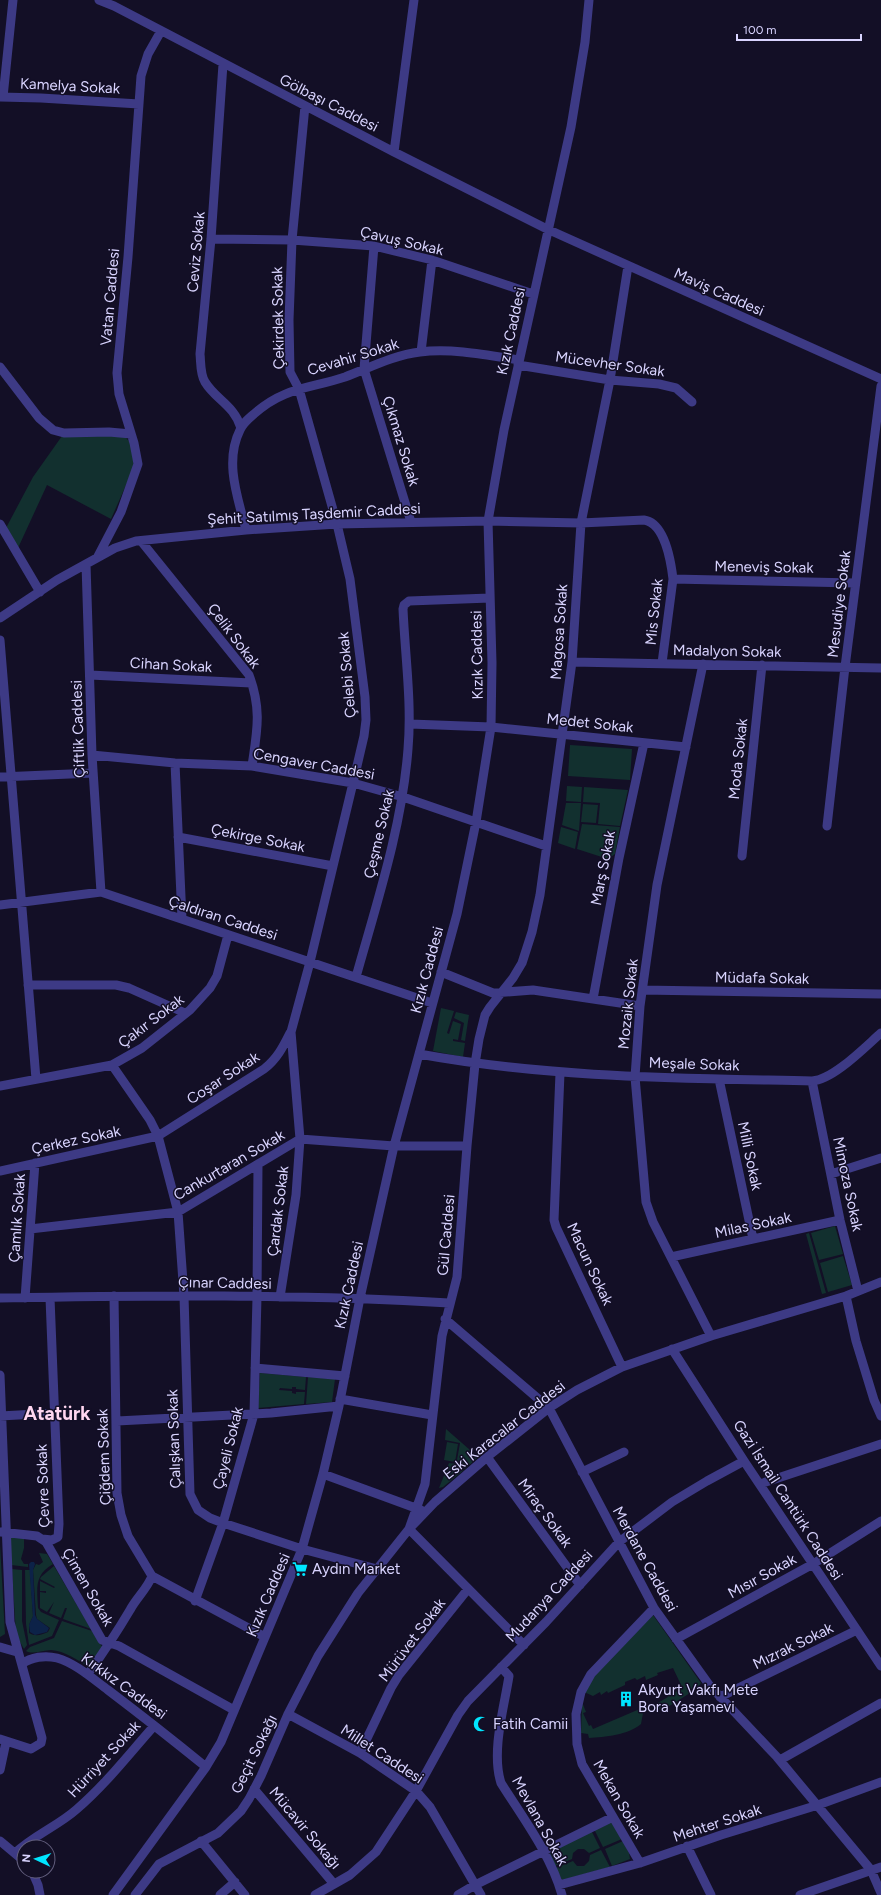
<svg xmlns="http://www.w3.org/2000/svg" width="881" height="1895" viewBox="0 0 881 1895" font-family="Figtree,sans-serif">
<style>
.green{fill:#12302f}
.water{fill:#0c2248}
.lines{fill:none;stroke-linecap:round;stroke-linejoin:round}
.minor{stroke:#3d3a85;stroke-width:9}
.labels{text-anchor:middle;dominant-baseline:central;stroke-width:3;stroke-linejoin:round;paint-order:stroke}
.street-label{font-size:15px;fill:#d9d4ff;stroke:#130f26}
.poi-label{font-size:15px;fill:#d9d4ff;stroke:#130f26;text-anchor:start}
.district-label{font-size:19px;font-weight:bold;fill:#ffd6f0;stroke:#130f26}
</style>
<rect width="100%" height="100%" fill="#130f26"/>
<path class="green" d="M116 435 126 438 131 443 134 467 111 519 47 485 18 548 6 528 33 477 62 436Z
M570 745 632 749 630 780 568 776Z
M567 786 582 787 581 802 566 801Z
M584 787 628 790 620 826 598 824 600 803 583 802Z
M566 803H581L579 831 562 825Z
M583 804 598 805 596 823 581 822Z
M582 824 620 827 615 854 608 859 577 849Z
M561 827 578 832 575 849 558 843Z
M441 1008 454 1011 447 1033 449 1034 453 1021 461 1024 458 1040 453 1039V1041L465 1043 463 1057 433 1051Z
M456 1012 469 1015 465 1041 461 1040 464 1023 454 1018Z
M835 1226 843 1254 819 1260 811 1233Z
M809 1233 826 1293 822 1294 806 1234Z
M843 1256 852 1285 828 1292 820 1263Z
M260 1373 306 1377 305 1390 296 1389V1387H292V1389L280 1388 279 1390 292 1391V1393L296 1394V1392H305L304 1404 258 1408Z
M308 1377 335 1379 332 1402 306 1404Z
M446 1429 478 1457 465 1469 457 1460 460 1443 445 1440Z
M447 1442 458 1444 455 1462 444 1460Z
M457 1462 464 1470 443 1487 439 1488 449 1463 456 1464Z
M12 1537H24V1548L21 1559 24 1564H28V1567L11 1565 10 1538Z
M0 1544 5 1634 0 1637Z
M39 1553 47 1554 53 1564C34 1575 37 1588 38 1608L41 1612 59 1620 52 1636 29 1645 26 1624 25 1570H30L33 1616 29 1625V1633C36 1637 41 1635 48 1632L50 1628 37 1619 36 1615 33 1570 36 1564 39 1565 43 1562Z
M54 1566 91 1629 63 1619 67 1608H65L61 1618 49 1613 54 1602 47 1612 40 1608V1592L46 1593V1591H40V1581L54 1588 55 1587 40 1579 41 1577Z
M12 1569 22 1570V1621L27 1645 24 1649 16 1635Z
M653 1615 701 1683 698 1688 663 1710 651 1707 668 1697 667 1695 683 1689 673 1668 657 1673 658 1675 646 1680 645 1676 637 1680 635 1678 625 1682V1685L608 1693 607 1691 601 1695 600 1692 593 1696 584 1692 591 1679Z
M62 1621 92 1631 103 1648 89 1667C77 1660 65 1651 51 1650 43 1650 33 1655 26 1651L30 1647 54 1638Z
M582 1702 586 1712 583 1713 589 1726 591 1725 593 1729 642 1708 643 1713 641 1724C628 1735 605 1737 589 1738L588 1734 581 1733Z
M611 1822 622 1839 603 1847 594 1829Z
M591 1830 600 1848 589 1853 584 1849H578L573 1853 572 1859 555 1866 549 1852Z
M623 1841 629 1853 630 1859 612 1866 605 1849Z
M601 1850 610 1867 562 1880 556 1868 573 1861 577 1866H584L589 1861 590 1855Z"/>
<path class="water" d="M31 1562H34L35 1564 33 1570 35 1615 37 1619 49 1628 47 1632 35 1635 30 1632 29 1625 33 1616 29 1564Z"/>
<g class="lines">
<path class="minor" d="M99 0 114 6 394 152 547 229 881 379
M223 64 211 239 200 354C201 363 200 374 205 382 216 400 234 405 241 428
M0 97 41 98 139 104
M3 97 13 0
M394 152 414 0
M211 239 292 240 374 246 432 260 533 294
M374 246 364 369 411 522
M421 352 432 260
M518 365 610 380 659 384 676 388 692 402
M0 367 39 418 53 430 64 433 109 432 131 434
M0 524 40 592
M246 530C238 498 224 462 240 430 243 423 248 419 254 414 284 387 309 389 345 377 369 368 394 355 420 352 452 348 487 355 519 360
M141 541 249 675C262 710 257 731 252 766
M97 558 121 512 138 464 134 443 119 394 117 373 128 257 141 76 148 54 161 31
M86 564 92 755 101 892
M673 579 855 583
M0 618 57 580 115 548 136 541 246 530 337 524 488 521 581 523 644 520C665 523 671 562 673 579L662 663
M0 640 36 1079
M572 662 881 668
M703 664 657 885 640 1006 635 1077 646 1202 653 1222 711 1336
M90 675 251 683
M410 724 491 727 686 747
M92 755 175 763 252 766 353 783 403 797 546 846
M175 763 182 919
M0 777 93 773
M827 826 845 667 881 386
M178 837 333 866
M742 856 762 665
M0 905 101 892 432 1003
M441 972 493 993 533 990 640 1006
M356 977C377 902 402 827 408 749 412 703 405 655 403 609L404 605 409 601 490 598
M28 985H116L129 988 185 1013
M642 990 881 994
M593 999 619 858 644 743
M419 1054C550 1078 680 1078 812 1081 833 1080 865 1047 881 1033
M112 1065 150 1120 158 1136 178 1212 184 1296 190 1494 198 1510 210 1518 223 1523 302 1549 377 1569
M560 1073 554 1220 556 1227 622 1367
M719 1079 753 1239
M812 1081 840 1220 858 1291
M0 1086 112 1065 142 1048 190 1010 210 988 217 976 228 935
M0 1171 158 1136 264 1069C277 1059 283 1047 290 1033
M831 1174 881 1158
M30 1229 178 1212 300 1139 394 1146H467
M671 1257 840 1220
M114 1296 117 1493 121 1515 128 1536 152 1576 265 1637
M846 1296 856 1341 874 1400 881 1416
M280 1297 296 1195 300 1139 291 1032 310 962 353 783 364 736 366 720 365 697 350 579 337 524 299 389 290 372 289 320 292 240 305 106
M0 1298C150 1295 300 1294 449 1303
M25 1298 35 1163
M445 1319 549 1408 654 1608 710 1686 777 1757 871 1870 881 1893
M672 1349 744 1461 881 1666
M255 1368 345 1376
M0 1375 10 1622 42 1738 41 1743 31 1749 0 1739
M340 1399 432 1415
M0 1416 55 1413
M117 1421 271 1413 339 1406
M487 1457 580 1585
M582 1472 624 1452
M323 1474 421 1510
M760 1484 881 1444
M1 1532 37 1536 46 1542 102 1640 119 1646 234 1710
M42 1539 52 1540 58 1537 59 1524 50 1298
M195 1601 223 1523 254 1414 257 1297 258 1164
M676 1639 813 1564 881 1521
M524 1645 409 1529 425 1484 442 1336 457 1277 467 1146 475 1064 479 1039 485 1015 490 1007 513 978 522 963 532 932 540 895 572 662 581 523 610 380 628 266
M0 1647 17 1652
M22 1664C31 1657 45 1655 57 1658 75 1663 93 1679 108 1690 141 1715 174 1741 206 1767
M501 1667 509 1676C504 1708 491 1752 501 1783 523 1818 551 1855 562 1895
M88 1674C103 1653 117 1632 130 1610 137 1597 147 1589 152 1576
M720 1697 857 1630
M288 1714 360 1753 416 1791 430 1807 481 1895
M360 1753 391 1688 399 1675 468 1589
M780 1760 881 1703
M0 1770 6 1742
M254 1789 334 1884
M0 1841 24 1861
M201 1841 245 1895
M687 1846 711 1895
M15 1853C34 1835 58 1826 77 1809 106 1784 129 1754 154 1726
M640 1863 582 1764 577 1744 576 1714 581 1692 591 1674 654 1608
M32 1871 38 1885 40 1895
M559 1885 640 1863 721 1835 818 1805 881 1782
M113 1895 206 1767 221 1742 302 1549 323 1474 339 1406 360 1298 394 1146 457 914 476 822 491 727 492 663 488 521 504 430 571 127 585 42 589 0
M135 1895 159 1864 218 1833 241 1811 249 1799 261 1776 288 1714 318 1656 358 1593 409 1529 435 1502 487 1457 549 1408 577 1390 622 1367 711 1336 846 1296 881 1282
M220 1895 235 1882
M315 1895 350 1875 376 1852 416 1791 458 1715 468 1701 546 1622 619 1542 672 1502 707 1481 744 1461
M458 1895 475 1885 613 1817
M800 1895 881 1867"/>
</g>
<defs>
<symbol id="supermarket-bare" viewBox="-9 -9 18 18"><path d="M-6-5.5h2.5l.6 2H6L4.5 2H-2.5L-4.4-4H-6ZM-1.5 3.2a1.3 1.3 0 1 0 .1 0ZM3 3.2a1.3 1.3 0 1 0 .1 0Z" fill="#00e5ff" stroke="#130f26" stroke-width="2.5" paint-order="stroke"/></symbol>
<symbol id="building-bare" viewBox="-9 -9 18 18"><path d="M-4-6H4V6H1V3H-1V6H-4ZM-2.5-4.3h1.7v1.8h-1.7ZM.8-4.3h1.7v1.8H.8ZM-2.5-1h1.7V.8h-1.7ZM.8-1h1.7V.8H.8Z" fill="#00e5ff" stroke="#130f26" stroke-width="2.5" paint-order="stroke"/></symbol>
<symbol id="mosque-bare" viewBox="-9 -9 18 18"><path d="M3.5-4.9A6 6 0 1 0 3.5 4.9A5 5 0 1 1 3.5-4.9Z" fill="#00e5ff" stroke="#130f26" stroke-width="2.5" paint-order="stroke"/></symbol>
</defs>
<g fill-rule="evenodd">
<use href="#supermarket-bare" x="289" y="1558" width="22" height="22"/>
<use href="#building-bare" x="615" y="1688" width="22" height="22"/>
<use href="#mosque-bare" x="470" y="1713" width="22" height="22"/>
</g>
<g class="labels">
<g class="street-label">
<text transform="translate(70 86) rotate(3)">Kamelya Sokak</text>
<text transform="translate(329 103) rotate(27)">Gölbaşı Caddesi</text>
<text transform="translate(402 241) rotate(13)">Çavuş Sokak</text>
<text transform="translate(196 252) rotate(-85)">Ceviz Sokak</text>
<text transform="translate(719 292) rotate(24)">Maviş Caddesi</text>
<text transform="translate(110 297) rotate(-85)">Vatan Caddesi</text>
<text transform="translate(278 318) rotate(-91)">Çekirdek Sokak</text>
<text transform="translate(511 331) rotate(-78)">Kızık Caddesi</text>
<text transform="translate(353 357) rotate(-17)">Cevahir Sokak</text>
<text transform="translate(610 364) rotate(8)">Mücevher Sokak</text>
<text transform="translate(401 441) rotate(73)">Çıkmaz Sokak</text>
<text transform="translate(314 514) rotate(-3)">Şehit Satılmış Taşdemir Caddesi</text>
<text transform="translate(764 567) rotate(1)">Meneviş Sokak</text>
<text transform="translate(839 604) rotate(-83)">Mesudiye Sokak</text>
<text transform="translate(654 612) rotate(-84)">Mis Sokak</text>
<text transform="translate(559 632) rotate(-86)">Magosa Sokak</text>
<text transform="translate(234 636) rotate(53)">Çelik Sokak</text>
<text transform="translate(727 651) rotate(1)">Madalyon Sokak</text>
<text transform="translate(477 655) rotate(-91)">Kızık Caddesi</text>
<text transform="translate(171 665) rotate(3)">Cihan Sokak</text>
<text transform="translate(347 675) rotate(-95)">Çelebi Sokak</text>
<text transform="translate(590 723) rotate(6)">Medet Sokak</text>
<text transform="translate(78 729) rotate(-92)">Çiftlik Caddesi</text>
<text transform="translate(738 759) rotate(-84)">Moda Sokak</text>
<text transform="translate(314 764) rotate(10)">Cengaver Caddesi</text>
<text transform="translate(379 834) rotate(-77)">Çeşme Sokak</text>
<text transform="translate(258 838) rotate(11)">Çekirge Sokak</text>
<text transform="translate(603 868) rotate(-79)">Marş Sokak</text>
<text transform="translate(223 918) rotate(18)">Çaldıran Caddesi</text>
<text transform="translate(427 970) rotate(-75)">Kızık Caddesi</text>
<text transform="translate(762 978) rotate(1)">Müdafa Sokak</text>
<text transform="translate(628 1004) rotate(-84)">Mozaik Sokak</text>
<text transform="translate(151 1021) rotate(-37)">Çakır Sokak</text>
<text transform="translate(694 1064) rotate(2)">Meşale Sokak</text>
<text transform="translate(223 1078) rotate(-33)">Coşar Sokak</text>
<text transform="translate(76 1140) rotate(-12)">Çerkez Sokak</text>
<text transform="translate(750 1156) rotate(78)">Milli Sokak</text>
<text transform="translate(229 1165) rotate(-30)">Cankurtaran Sokak</text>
<text transform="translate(848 1184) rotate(78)">Mimoza Sokak</text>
<text transform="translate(278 1211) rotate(-83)">Çardak Sokak</text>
<text transform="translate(17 1218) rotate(-86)">Çamlık Sokak</text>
<text transform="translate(753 1225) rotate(-12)">Milas Sokak</text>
<text transform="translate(446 1235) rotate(-85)">Gül Caddesi</text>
<text transform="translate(590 1264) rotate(65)">Macun Sokak</text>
<text transform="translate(225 1283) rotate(1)">Çınar Caddesi</text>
<text transform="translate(349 1285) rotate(-78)">Kızık Caddesi</text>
<text transform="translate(504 1430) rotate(-38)">Eski Karacalar Caddesi</text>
<text transform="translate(174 1439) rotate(-92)">Çalışkan Sokak</text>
<text transform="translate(228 1448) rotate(-76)">Çayeli Sokak</text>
<text transform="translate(104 1457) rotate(-92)">Çiğdem Sokak</text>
<text transform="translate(43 1486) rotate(-92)">Çevre Sokak</text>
<text transform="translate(788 1500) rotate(57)">Gazi İsmail Cantürk Caddesi</text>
<text transform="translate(545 1513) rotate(54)">Miraç Sokak</text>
<text transform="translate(645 1559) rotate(61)">Merdane Caddesi</text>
<text transform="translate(762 1576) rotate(-29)">Mısır Sokak</text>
<text transform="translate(88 1587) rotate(60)">Çimen Sokak</text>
<text transform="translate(268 1595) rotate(-67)">Kızık Caddesi</text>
<text transform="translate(549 1596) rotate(-47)">Mudanya Caddesi</text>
<text transform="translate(412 1640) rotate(-53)">Mürüvet Sokak</text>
<text transform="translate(793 1646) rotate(-26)">Mızrak Sokak</text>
<text transform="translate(124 1686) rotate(36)">Kırkkız Caddesi</text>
<text transform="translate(254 1754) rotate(-64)">Geçit Sokağı</text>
<text transform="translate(382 1754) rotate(33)">Millet Caddesi</text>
<text transform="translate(104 1759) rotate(-47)">Hürriyet Sokak</text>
<text transform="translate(619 1799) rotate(60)">Mekan Sokak</text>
<text transform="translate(540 1821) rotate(61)">Mevlana Sokak</text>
<text transform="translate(717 1823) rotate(-18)">Mehter Sokak</text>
<text transform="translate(305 1828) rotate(50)">Mücavir Sokağı</text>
</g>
<g class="poi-label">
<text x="312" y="1569">Aydın Market</text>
<text x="638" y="1690">Akyurt Vakfı Mete<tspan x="638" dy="17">Bora Yaşamevi</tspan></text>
<text x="493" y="1724">Fatih Camii</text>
</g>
<g class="district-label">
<text x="57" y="1413">Atatürk</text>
</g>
</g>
<g transform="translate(36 1859) rotate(274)"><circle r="19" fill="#130f26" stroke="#625e7d"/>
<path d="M0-3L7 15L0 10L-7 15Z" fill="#00e5ff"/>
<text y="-6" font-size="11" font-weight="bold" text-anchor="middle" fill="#d9d4ff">N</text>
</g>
<path d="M737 34v6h124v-6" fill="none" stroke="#d9d4ff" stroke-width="2"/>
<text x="743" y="34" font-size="12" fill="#d9d4ff" stroke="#130f26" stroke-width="3" paint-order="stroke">100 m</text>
</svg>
